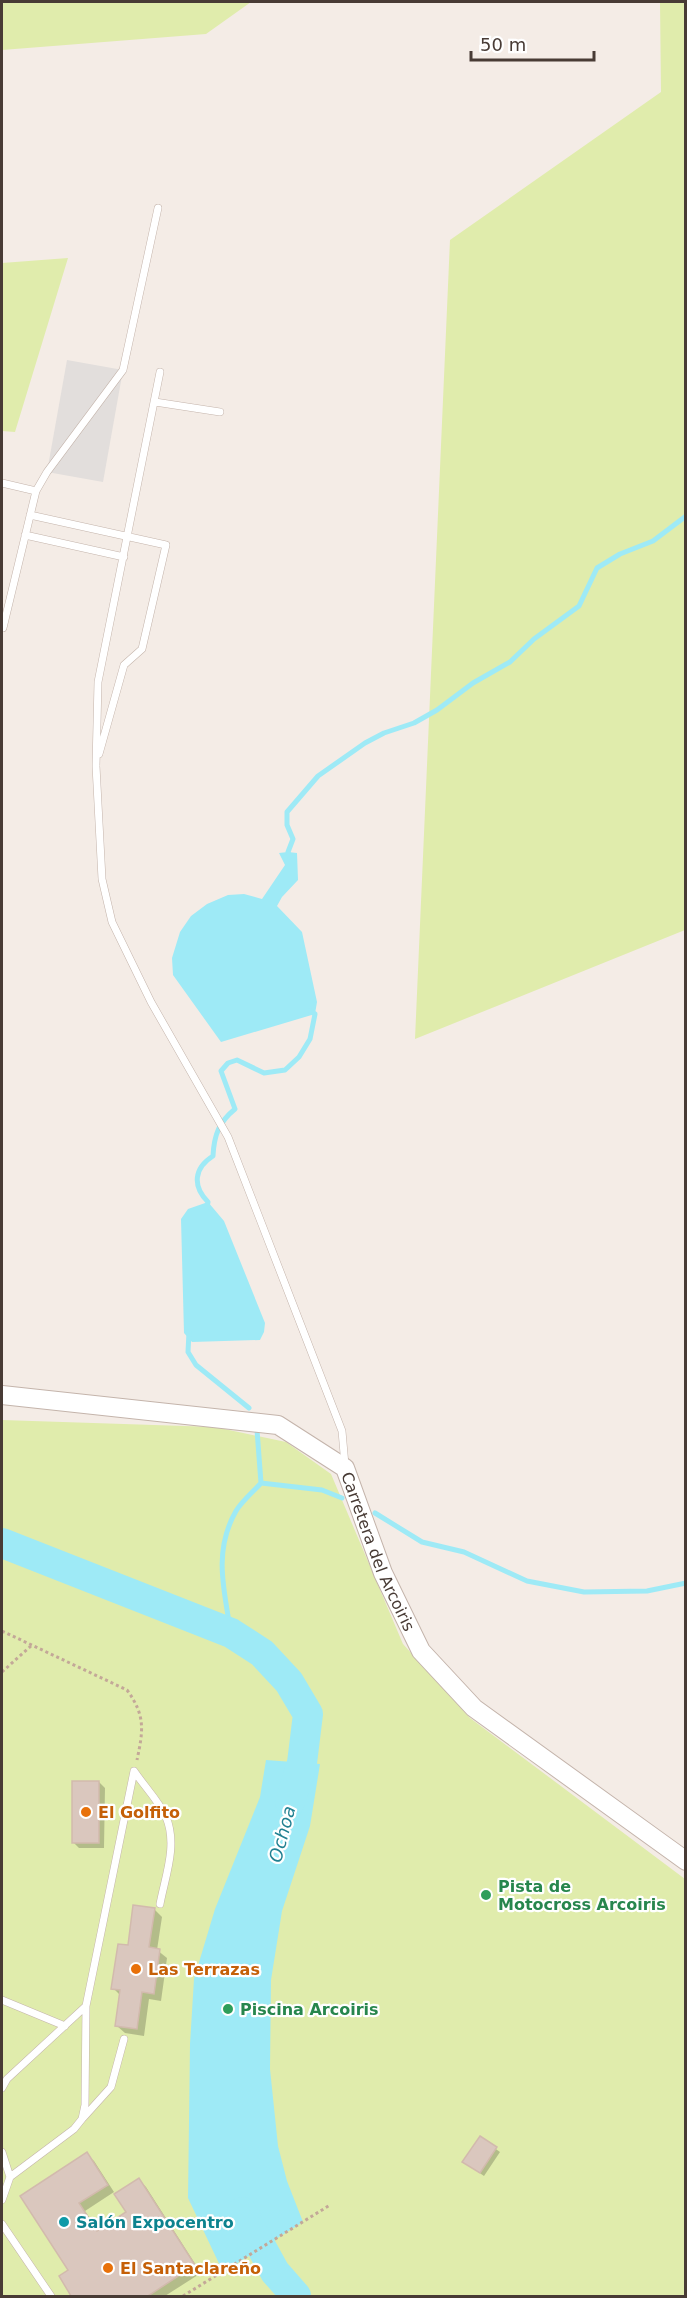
<svg xmlns="http://www.w3.org/2000/svg" width="687" height="2298" viewBox="0 0 687 2298" font-family="'DejaVu Sans',sans-serif">
<style>
.green{fill:#e0ecac}
.parking{fill:#e2dedc}
.water{fill:#9eeaf6}
.shadow{fill:#0003}
.lines{fill:none;stroke-linecap:round;stroke-linejoin:round}
.stream{stroke:#9eeaf6;stroke-width:5}
.river{stroke:#9eeaf6;stroke-width:30}
.building{fill:#dac7be;stroke:#d2baad;stroke-width:1.5}
.service-casing{stroke:#c4b4ab;stroke-width:8}
.tertiary-casing{stroke:#c4b4ab;stroke-width:20}
.path{stroke:#c3a898;stroke-width:3;stroke-dasharray:3 3;stroke-linecap:butt}
.service{stroke:#fff;stroke-width:7}
.tertiary{stroke:#fff;stroke-width:18}
.food-dot{fill:#e8710a;stroke:#fff;stroke-width:2}
.leisure-dot{fill:#2e9e5b;stroke:#fff;stroke-width:2}
.culture-dot{fill:#0f9aa8;stroke:#fff;stroke-width:2}
.labels{text-anchor:middle;dominant-baseline:central;stroke-width:4.5;stroke-linejoin:round;paint-order:stroke}
.street-label{font-size:16px;fill:#483b35;stroke:#fff}
.food-label{font-size:16px;font-weight:bold;fill:#c56008;stroke:#fff;text-anchor:start}
.leisure-label{font-size:16px;font-weight:bold;fill:#27864d;stroke:#fff;text-anchor:start}
.culture-label{font-size:16px;font-weight:bold;fill:#0d838f;stroke:#fff;text-anchor:start}
.water-label{font-size:18px;font-style:italic;fill:#218091;stroke:#fff}
</style>
<rect width="100%" height="100%" fill="#f4ece6"/>
<path class="green" d="M2 2H251L206 34 2 50Z
M660 2H686L685 930 415 1039 450 240 661 92Z
M68 258 15 432 2 431V263Z
M2 1420 215 1427 286 1442 331 1474 403 1644 470 1718 685 1879V2296H2Z"/>
<path class="parking" d="M67 360 123 370 103 482 47 472Z"/>
<path class="water" d="M288 852 297 853 298 880 282 897 277 906 302 932 317 1002 315 1014 221 1042 173 975 172 958 180 932 191 916 207 904 228 895 244 894 262 899 285 865 279 853Z
M208 1202 224 1221 265 1323 264 1332 260 1340 192 1342 184 1333 181 1219 188 1209Z
M266 1760 320 1764 310 1826 282 1911 271 1980 270 2069 278 2146 287 2181 303 2222 223 2272 188 2198 190 2044 194 1979 215 1909 260 1797Z"/>
<path class="shadow" d="M99 1782 105 1788 104 1848H79L74 1843Z
M154 1909 162 1917 157 1950 167 1958 161 2001 149 1999 144 2036 125 2033 117 2026 121 1996 113 1988 129 1947Z
M480 2138 500 2152 484 2176 468 2165Z
M86 2154 94 2161 114 2192 85 2211 99 2232 128 2213 139 2180 146 2187 201 2273 165 2296H73L61 2277 70 2271 22 2196Z"/>
<g class="lines">
<path class="stream" d="M290 857 288 852 293 839 287 825V812L318 776 365 743 384 733 414 723 437 710 473 683 510 662 534 639 579 606 597 568 620 554 653 541 686 516
M207 1207 208 1202C192 1186 194 1168 213 1156 214 1135 219 1122 235 1109L221 1071 228 1063 237 1060 264 1073 285 1070 299 1057 310 1039 315 1014 310 1011
M189 1332 188 1352 196 1365 249 1408
M257 1430 261 1483
M375 1513 422 1542 464 1552 527 1581 584 1592 647 1591 686 1583
M231 1633C224 1590 213 1551 236 1511 242 1501 253 1492 261 1483L322 1490 342 1498"/>
<path class="river" d="M2 1543 231 1633 262 1653 289 1682 308 1714 302 1763 290 1802
M242 2212 275 2272 296 2296"/>
</g>
<path class="building" d="M72 1781H99V1843H72Z
M133 1905 155 1908 149 1947 160 1949 154 1994 142 1992 137 2029 115 2026 120 1990 111 1989 118 1944 128 1945Z
M480 2136 497 2147 480 2173 462 2162Z
M87 2152 108 2185 79 2203 97 2231 126 2212 114 2194 139 2178 195 2265 148 2296H71L59 2276 68 2270 20 2196Z"/>
<g class="lines">
<defs>
<path id="service" d="M160 372 98 682 96 766 102 879 112 922 151 1002 228 1137 342 1431 345 1465
M155 402 220 412
M2 483 36 491
M30 515 166 545 142 649 124 665 99 754
M25 535 124 557
M3 628 36 491 47 472 123 370 158 208
M2 2000 65 2026
M86 2006 134 1771C144 1786 159 1801 166 1817 178 1845 165 1877 160 1904
M2 2088 7 2079 86 2006 85 2105 82 2119 74 2129 10 2177 2 2200
M83 2118 111 2087 124 2039
M2 2152 10 2177
M2 2224 51 2296"/>
<g id="tertiary">
<path id="s1" d="M2 1395 278 1425 345 1468 383 1573 421 1651 474 1708 686 1861"/>
</g>
</defs>
<use href="#service" class="service-casing"/>
<use href="#tertiary" class="tertiary-casing"/>
<path class="path" d="M2 1631 127 1690C146 1716 143 1731 137 1760
M2 1672 31 1646
M183 2296 330 2205"/>
<use href="#service" class="service"/>
<use href="#tertiary" class="tertiary"/>
</g>
<g class="food-dot">
<circle cx="86" cy="1812" r="6"/>
<circle cx="136" cy="1969" r="6"/>
<circle cx="108" cy="2268" r="6"/>
</g>
<g class="leisure-dot">
<circle cx="486" cy="1895" r="6"/>
<circle cx="228" cy="2009" r="6"/>
</g>
<circle class="culture-dot" cx="64" cy="2222" r="6"/>
<g class="labels">
<g class="street-label">
<text stroke="none"><textPath href="#s1" startOffset="447">Carretera del Arcoiris</textPath></text>
</g>
<g class="food-label">
<text x="98" y="1812">El Golfito</text>
<text x="148" y="1969">Las Terrazas</text>
<text x="120" y="2268">El Santaclareño</text>
</g>
<g class="leisure-label">
<text x="498" y="1886">Pista de<tspan x="498" dy="18">Motocross Arcoiris</tspan></text>
<text x="240" y="2009">Piscina Arcoiris</text>
</g>
<g class="culture-label">
<text x="76" y="2222">Salón Expocentro</text>
</g>
<g class="water-label">
<text transform="translate(282 1834) rotate(-75)">Ochoa</text>
</g>
</g>
<rect width="687" height="2298" fill="none" stroke="#483b35" stroke-width="6"/>
<path d="M471 51v9h123v-9" fill="none" stroke="#483b35" stroke-width="3"/>
<text x="480" y="51" font-size="18" fill="#483b35" stroke="#ffffff" stroke-width="4.5" paint-order="stroke">50 m</text>
</svg>
